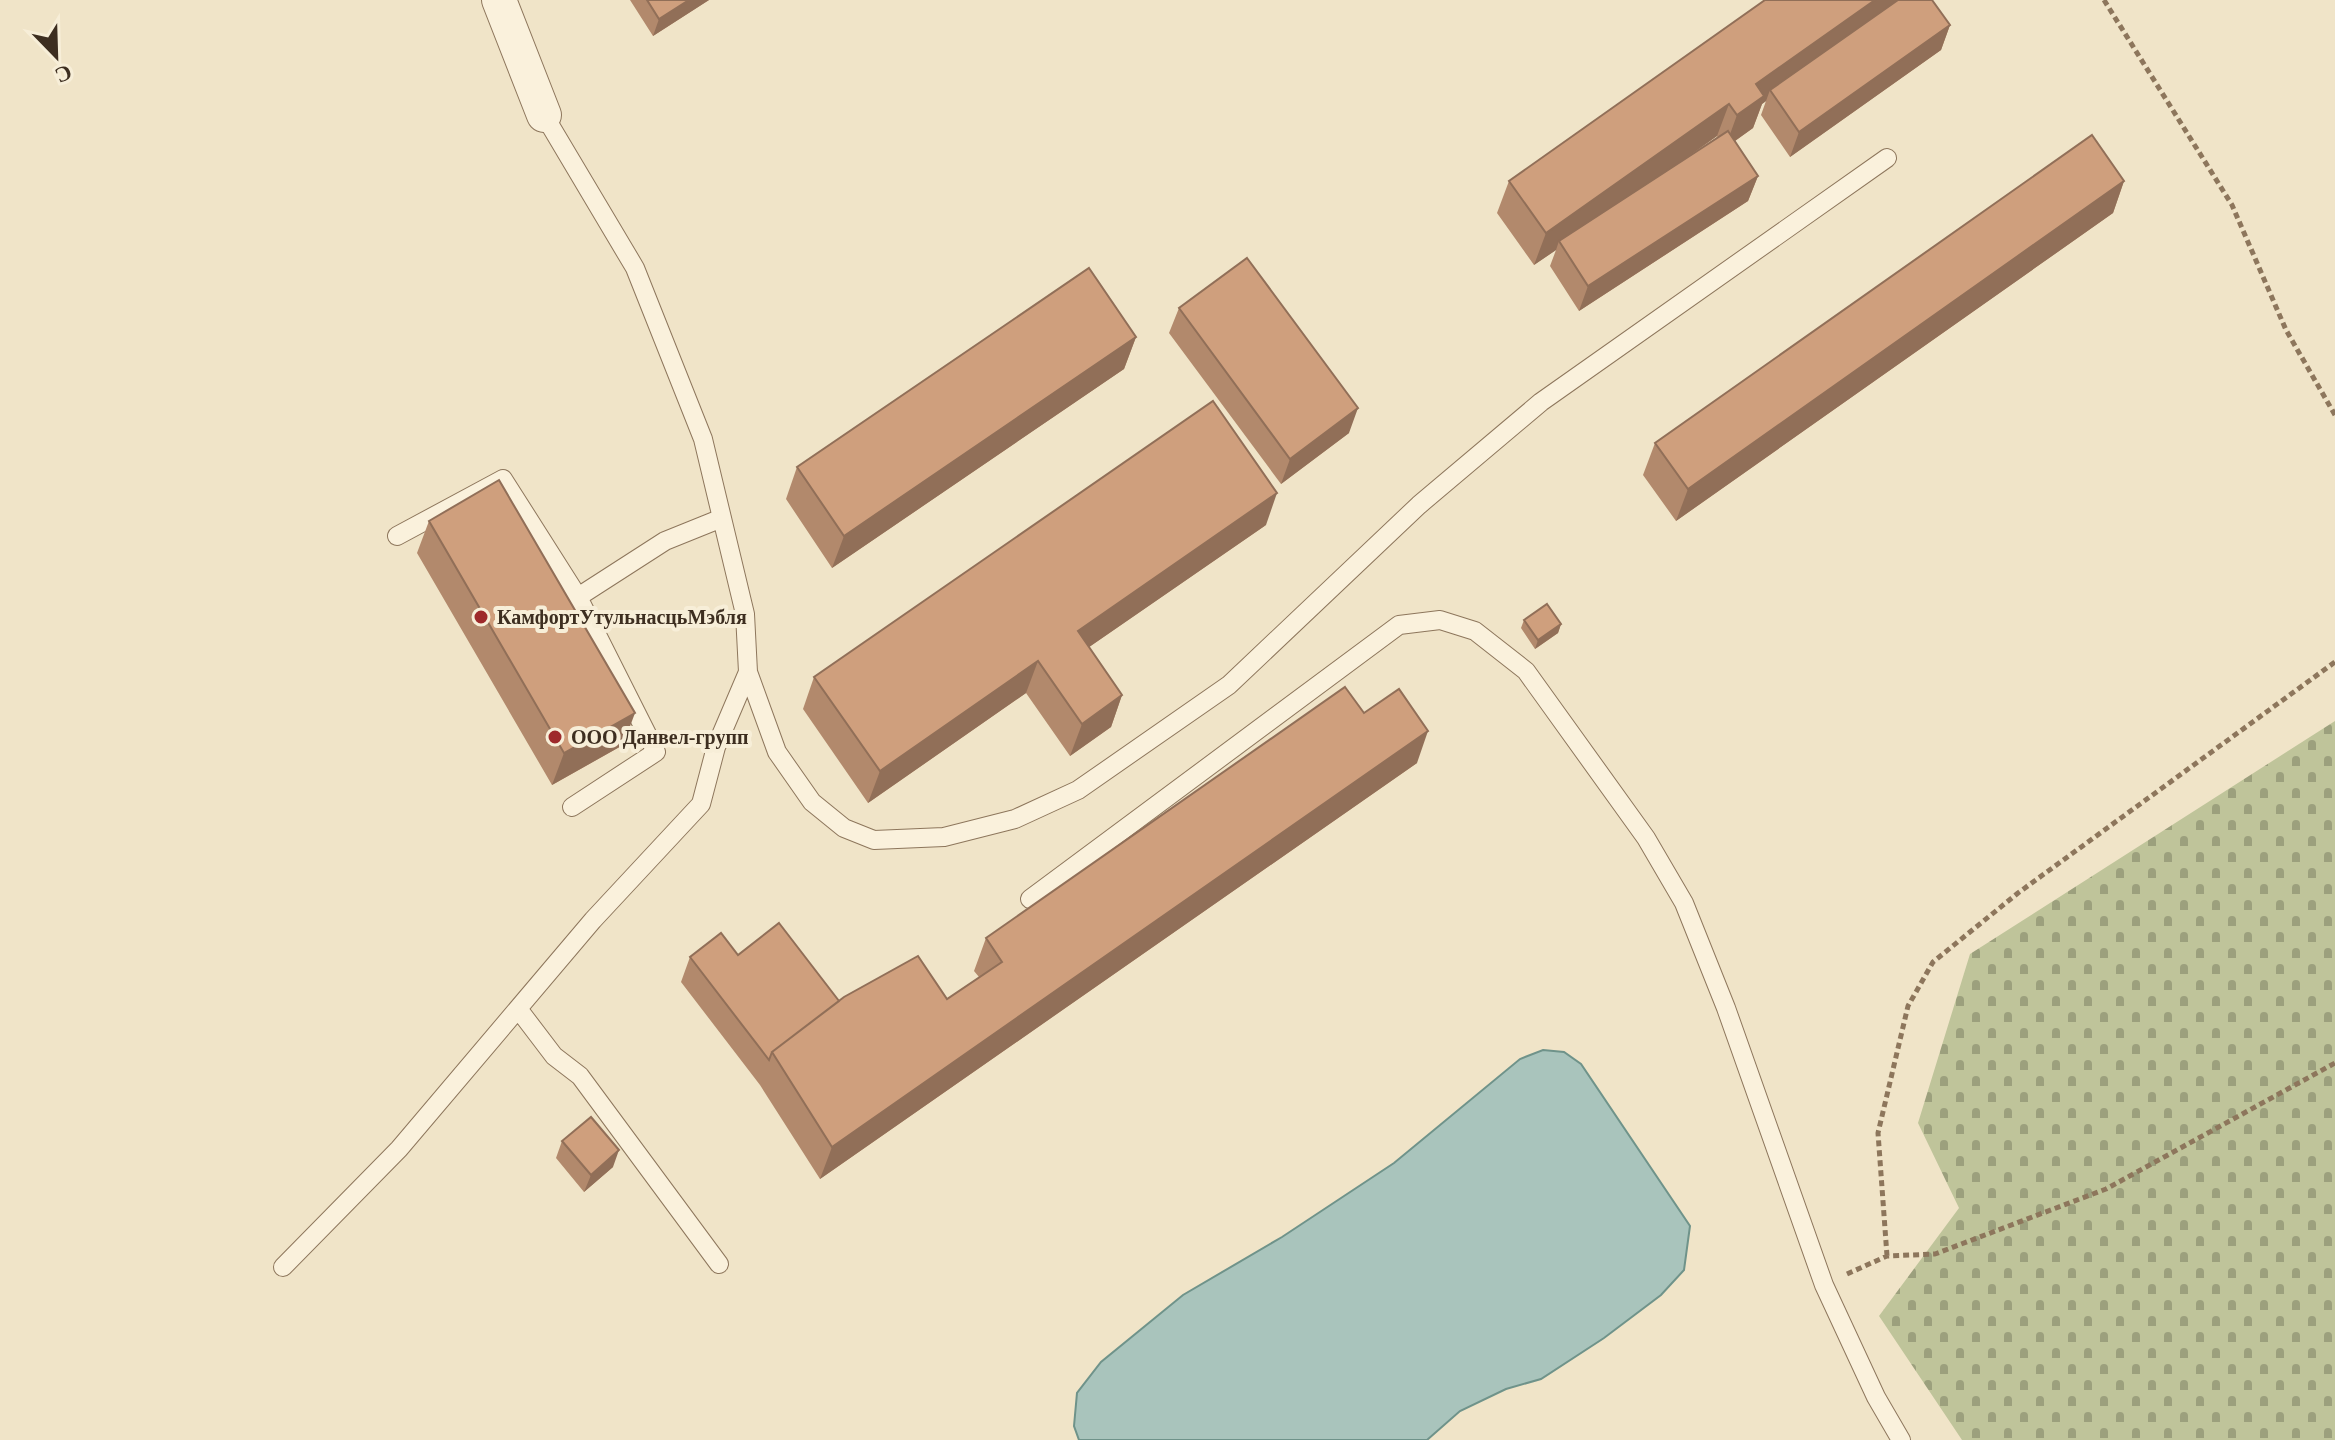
<svg xmlns="http://www.w3.org/2000/svg" width="2335" height="1440" viewBox="0 0 2335 1440" font-family="Georgia,serif">
<style>
.cemetery{fill:url(#cemetery-stones)}
.water{fill:#a9c4bc;stroke:#6f938a;stroke-width:2}
.lines{fill:none;stroke-linecap:round;stroke-linejoin:round}
.lane-casing{stroke:#8d765c;stroke-width:20}
.street-casing{stroke:#8d765c;stroke-width:36}
.path{stroke:#8d765c;stroke-width:5;stroke-dasharray:6 4;stroke-linecap:butt}
.lane{stroke:#faf1dc;stroke-width:18}
.street{stroke:#faf1dc;stroke-width:34}
.wall{fill:#b2896c;fill-rule:evenodd}
.shaded-wall{fill:#916f58}
.building{fill:#cf9f7d;stroke:#916f58;stroke-width:2}
.poi-dot{fill:#9e2a2b;stroke:#f7eed8;stroke-width:3}
.labels{text-anchor:middle;dominant-baseline:central;stroke-width:8;stroke-linejoin:round;paint-order:stroke}
.poi-label{font-size:20px;font-weight:bold;fill:#3d2e20;stroke:#f7eed8;text-anchor:start}
</style>
<defs>
<pattern id="cemetery-stones" width="16" height="16" patternUnits="userSpaceOnUse" patternTransform="scale(2)"><rect width="16" height="16" fill="#bfc49a"/><path d="M2 7V4a2 2 0 0 1 4 0v3zM10 15v-3a2 2 0 0 1 4 0v3z" fill="#9ca07d"/></pattern>
</defs>
<rect width="100%" height="100%" fill="#f0e4c8"/>
<path class="cemetery" d="M2335 721V1440H1962L1879 1316 1959 1208 1918 1123 1970 954Z"/>
<path class="water" d="M1543 1050 1564 1052 1581 1064 1690 1226 1684 1270 1661 1295 1604 1338 1541 1379 1506 1389 1460 1411 1427 1440H1079L1074 1426 1077 1393 1101 1362 1183 1295 1282 1237 1394 1163 1520 1059Z"/>
<g class="lines">
<defs>
<path id="lane" d="M397 536 503 479 578 597
M748 672 777 752 812 802 844 828 874 840 944 837 1015 819 1078 790 1229 685 1419 505 1541 402 1887 158
M572 807 656 752 578 597 665 541 722 518
M1030 899 1399 625 1440 620 1475 631 1526 671 1646 838 1684 903 1726 1008 1824 1285 1876 1397 1901 1440
M519 1010 554 1056 580 1076 719 1264
M283 1267 399 1149 593 920 701 804 716 747 748 672 745 614 703 439 635 268 544 115"/>
<path id="street" d="M499 0 544 115"/>
</defs>
<use href="#lane" class="lane-casing"/>
<use href="#street" class="street-casing"/>
<path class="path" d="M2104 0 2232 205 2286 330 2335 415
M1887 1256 1878 1133 1908 1006 1933 962 2018 893 2335 662
M1847 1274 1887 1256 1935 1254 2106 1189 2335 1063"/>
<use href="#lane" class="lane"/>
<use href="#street" class="street"/>
</g>
<path class="wall" d="M630 0H709L653 36Z
M1950 25 1941 50 1790 157 1761 115 1766 101 1762 104 1753 128 1735 141 1758 176 1748 201 1579 311 1550 266 1556 250 1534 265 1497 213 1509 181ZM1717 136 1718 138 1674 167Z
M2124 181 2113 213 1676 521 1643 475 1655 443Z
M1179 308 1349 433 1281 484 1169 333Z
M1136 337 1124 369 832 568 786 499 797 467Z
M429 521 623 745 552 785 417 553Z
M1266 525 1089 647 1122 695 1111 727 1070 756 1026 693 868 803 803 709 814 677Z
M1524 620 1561 624 1558 633 1535 649 1521 628Z
M1364 713 1417 763 820 1179 760 1085 681 982 690 957 738 955 839 1001 947 999 979 977 974 971 986 938Z
M562 1141 613 1167 584 1192 556 1158Z"/>
<path class="shaded-wall" d="M689 0H709L653 36 659 19Z
M1875 0H1909L1770 90 1766 101 1762 104 1753 128 1725 148 1737 115 1756 84Z
M1950 25 1941 50 1790 157 1799 132Z
M1729 104 1717 136 1562 245 1559 241 1556 250 1534 265 1546 233Z
M1758 176 1748 201 1579 311 1588 286Z
M2124 181 2113 213 1676 521 1688 489Z
M1136 337 1124 369 832 568 844 536Z
M1358 408 1349 433 1281 484 1290 459Z
M1277 493 1266 525 1066 663 1078 631Z
M1561 624 1558 633 1535 649 1538 640Z
M1038 661 1026 693 868 803 880 771Z
M1122 695 1111 727 1070 756 1082 724Z
M635 713 623 745 552 785 564 753Z
M1428 731 1417 763 820 1179 832 1147Z
M619 1150 613 1167 584 1192 591 1175Z"/>
<path class="building" d="M647 0H689L659 19Z
M1765 0H1875L1756 84 1764 96 1737 115 1729 104 1546 233 1509 181Z
M1898 0H1932L1950 25 1799 132 1770 90Z
M1728 131 1758 176 1588 286 1559 241Z
M2092 135 2124 181 1688 489 1655 443Z
M1247 258 1358 408 1290 459 1179 308Z
M1089 268 1136 337 844 536 797 467Z
M1213 401 1277 493 1078 631 1122 695 1082 724 1038 661 880 771 814 677Z
M499 480 635 713 564 753 429 521Z
M1547 604 1561 624 1538 640 1524 620Z
M1345 687 1364 713 1399 689 1428 731 832 1147 772 1052 844 997 918 956 947 999 1002 962 986 938Z
M779 923 839 1001 772 1052 769 1060 690 957 721 933 738 955Z
M591 1117 619 1150 591 1175 562 1141Z"/>
<g class="poi-dot">
<circle cx="481" cy="617" r="8"/>
<circle cx="555" cy="737" r="8"/>
</g>
<g class="labels">
<g class="poi-label">
<text x="497" y="617">КамфортУтульнасцьМэбля</text>
<text x="571" y="737">ООО Данвел-групп</text>
</g>
</g>
<g transform="translate(56 56) rotate(157)" stroke="#f7eed8" stroke-width="6" paint-order="stroke">
<path d="M0-6L14 30L0 20L-14 30Z" fill="#3d2e20"/>
<text y="-12" font-size="22" font-weight="bold" text-anchor="middle" fill="#3d2e20">С</text>
</g>
</svg>
